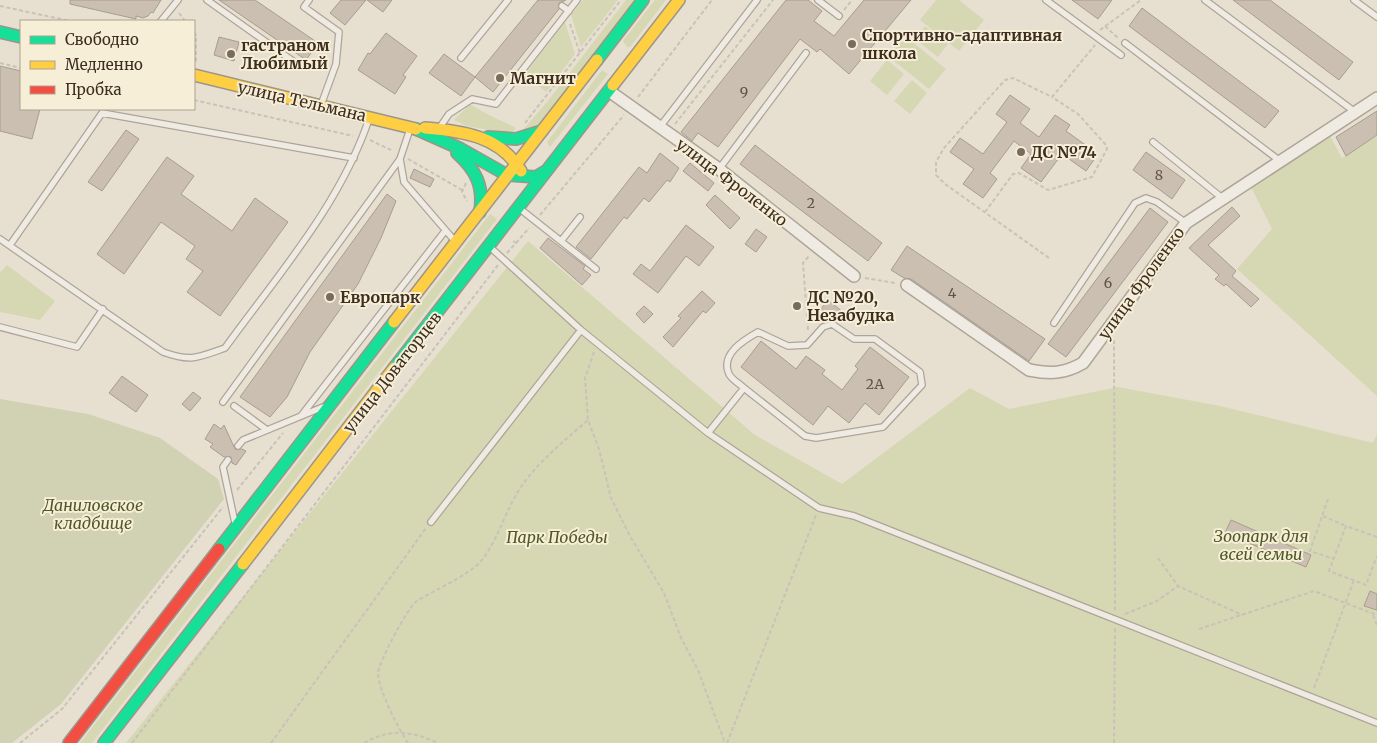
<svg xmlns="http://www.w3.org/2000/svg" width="1377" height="743" viewBox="0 0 1377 743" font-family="Merriweather,serif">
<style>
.green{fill:#d6d7b3}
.cemetery{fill:#d1d1b3}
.building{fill:#cbbfb2;stroke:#a89c90}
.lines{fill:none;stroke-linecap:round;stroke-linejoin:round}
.lane-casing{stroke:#ada599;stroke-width:8}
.street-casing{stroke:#ada599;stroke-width:14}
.fast-casing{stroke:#9c958a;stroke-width:14}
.slow-casing{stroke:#9c958a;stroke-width:14}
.jam-casing{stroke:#9c958a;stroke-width:14}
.path{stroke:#c8c2b9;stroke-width:2;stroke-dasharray:4 2.5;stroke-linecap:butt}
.lane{stroke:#efebe3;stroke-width:5.5}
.street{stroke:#efebe3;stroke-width:11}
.fast{stroke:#16e098;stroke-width:11}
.slow{stroke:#ffcf43;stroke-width:11}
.jam{stroke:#f24e42;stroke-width:11}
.poi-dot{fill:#786c5e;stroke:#f7eed8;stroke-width:2}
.labels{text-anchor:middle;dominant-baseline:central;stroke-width:4;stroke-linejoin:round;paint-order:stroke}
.number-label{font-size:14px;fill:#605244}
.poi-label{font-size:16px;font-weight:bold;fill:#3d2e20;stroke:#f7eed8;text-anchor:start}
.street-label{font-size:16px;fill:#3d2e20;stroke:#f7eed8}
.park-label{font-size:16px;font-style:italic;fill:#4d5a26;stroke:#f7eed8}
</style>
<rect width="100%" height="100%" fill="#e7e0d1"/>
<path class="green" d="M583 0H618L581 47 571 15Z
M626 0H635L540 124 517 137 547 102Z
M655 0H666L630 47H627L623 41Z
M936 0H959L984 20 959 51 920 20Z
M565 22 575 54 546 92 525 74Z
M925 26 948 44 938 57 915 39Z
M905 36 946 69 929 89 889 57Z
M887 60 904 74 887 95 870 81Z
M602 70 608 74 550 147 547 142Z
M912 80 927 93 910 114 894 101Z
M470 104C485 114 500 120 516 128L510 134 467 126 454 120Z
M1330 136 1342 158 1377 136V396L1237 269 1272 229 1251 187Z
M490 214 497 219 92 743H80Z
M528 241 755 435 842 484 970 388 1009 409 1118 387 1220 406 1373 443 1377 434V743H126Z
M7 265 55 301 40 320 0 312V273Z"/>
<path class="cemetery" d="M0 399 88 414 160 438 218 479 224 499 61 704 12 743H0Z"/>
<path class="building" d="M70 0H161L153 13 151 12 148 16 143 18 136 16V19L70 4Z
M219 0H255L318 43 306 60Z
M341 0H366L345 25 330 13Z
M367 0H392L383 12Z
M538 0H566L559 3V9L493 92 475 77Z
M786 0H808L822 11 814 21 834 36 864 0H911L849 74 820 49 817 52 800 39 718 147 698 133 692 141 681 132Z
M1072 0H1112L1098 19Z
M1233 0H1270L1353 62 1339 80Z
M1142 8 1279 111 1265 128 1129 26Z
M386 33 417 56 403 75 406 77 395 94 358 70 368 53 370 54Z
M219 37 239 42 234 61 214 55Z
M444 54 475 77 461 96 429 73Z
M0 66 21 71V109H40L32 139 0 131Z
M1010 95 1030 109 1020 123 1039 137 1055 115 1070 125 1066 131 1098 154 1086 171 1062 154 1041 182 1021 168 1031 154 1014 141 990 173 997 179 983 198 963 184 974 169 950 152 960 138 983 154 1007 122 996 114Z
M1377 111V135L1346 156 1336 137Z
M126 130 139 139 102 191 88 182Z
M755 145 882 243 868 261 740 164Z
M1146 152 1185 180 1172 199 1133 170Z
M660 153 679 168 670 182 667 180 649 202 644 198 627 219 624 217 591 259 576 247 639 167 647 173Z
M167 157 194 176 181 194 232 231 255 198 288 222 220 316 187 292 203 271 186 259 195 246 161 222 124 274 97 254Z
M690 163 714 183 708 191 683 171Z
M414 169 434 179 430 187 410 178Z
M387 194 396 201 381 238 358 284 310 352 287 397 270 417 240 397Z
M715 195 740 218 730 229 706 205Z
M1232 207 1240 216 1208 245 1236 271 1232 276 1259 299 1251 307 1226 284 1224 286 1215 279 1219 275 1189 248Z
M1150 208 1168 222 1066 357 1048 344Z
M686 225 714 247 699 266 686 256 658 293 633 274 641 264 650 271Z
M756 229 767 237 756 252 745 244Z
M548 238 585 266 583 269 591 275 582 285 540 248Z
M907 246 1045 339 1029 361 911 279 904 278 891 270Z
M702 291 715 303 706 313 703 311 673 347 663 337 681 318 678 316Z
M828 300 844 313 837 322 821 309Z
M644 306 653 314 644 323 636 314Z
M761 341 796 369 806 356 825 370 822 374 842 390 858 369 855 366 870 347 909 377 879 415 865 403 849 423 828 406 813 425 741 367Z
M122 376 148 395 136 412 109 393Z
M193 392 201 398 190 411 182 404Z
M214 424 221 429 224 425 235 449H242L246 451 236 465 232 463 231 457H224L210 447 213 444 205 439Z
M1231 520 1311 555 1306 567 1225 533Z
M1370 591 1377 594V610L1364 606Z"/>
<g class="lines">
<defs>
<path id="lane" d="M207 0 297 64
M309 0 304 7 339 32 336 64 321 105
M818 0 839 16
M1046 0 1121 55
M1205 0 1355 112
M1354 0 1377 17
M562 6 569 11
M161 21 178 0
M1125 43 1280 161
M461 58 508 0
M440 127 449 114 472 99 496 104 577 0
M659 128 757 0
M1153 142 1222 198
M400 159 404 182 454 240
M719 169 806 53
M519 208 596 269
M0 239 163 352C191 362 197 358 225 348 277 276 340 205 369 119
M561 241 580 217
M10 245 102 113 354 158
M491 248 581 330 708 433 819 508 854 516 1377 723
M1054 323 1135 203 1146 198 1157 202 1186 223
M0 327 77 347 103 309
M223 402 400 159 410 129
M234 406 267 430
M301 416 445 231
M708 433 744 388C740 384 732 380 729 374 720 354 744 340 758 332L788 346 807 345 823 327 832 324 854 339H875L920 372 922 385 883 427 816 438 805 436 744 388
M238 446 243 440 323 407
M228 460 223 467 235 523
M431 522 581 330"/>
<path id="street" d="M609 91 719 169 854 276
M907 285 1029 370C1050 374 1064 374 1083 363L1186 223 1377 98"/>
<path id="fast" d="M0 32 21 37
M597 60 643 0
M416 129 461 149 507 175 536 177 546 171
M488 137 516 139 542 131
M457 153C476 170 484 186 480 212
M394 368 613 85
M219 549 394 322
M104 743 243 564"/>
<path id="slow" d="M194 75 416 129
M613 85 679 0
M425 128C463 131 500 136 521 171
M394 322 597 60
M243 564 394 368"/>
<path id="jam" d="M69 743 219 549"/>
</defs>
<use href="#lane" class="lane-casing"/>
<use href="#street" class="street-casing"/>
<use href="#fast" class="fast-casing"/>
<use href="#slow" class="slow-casing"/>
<use href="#jam" class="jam-casing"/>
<path class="path" d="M0 6 70 21
M844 10 852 0
M179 13 185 21
M570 24 580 53
M1105 26 1118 38
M1100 30 1141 0
M194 32 196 35V62
M0 63 21 68
M638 97 712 0
M194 100 353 136
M525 123 621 0
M675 124 773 0
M370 140 393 151
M408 159 462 190
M466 183 462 192 467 201
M985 212 1013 174 1019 173 1048 190 1092 177 1107 149 1106 145 1078 114 1052 97
M540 215 624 115
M516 243 529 228
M507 253 516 243 512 240
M1049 258 945 184 936 175V162L944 148 1005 80 1013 78 1052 97 1095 45
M865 278 895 283
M808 330 803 263 810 255
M1114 340 1115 611
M594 352 585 378 588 420 599 449 611 498 630 536 664 593 681 638 698 670 725 743
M237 490 283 433
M1328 499 1310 551 1334 559
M1323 516 1346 526
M1377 537 1346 526 1329 571 1366 585 1377 556
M1158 558 1178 586
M1125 614 1157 601 1178 586 1242 615
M1373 615 1377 625
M1199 629 1314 591 1377 615
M1314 688 1354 580
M20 743 62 709 223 507
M132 743 498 265
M271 743 426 528
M364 743C390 728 412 731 438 743
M408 743C399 730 378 689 378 673 378 664 408 606 417 601 434 590 468 576 481 561 499 539 505 510 521 487 539 461 564 441 588 420
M727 743 816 515
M1114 743 1115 628"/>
<use href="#lane" class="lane"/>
<use href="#street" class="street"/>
<use href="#fast" class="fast"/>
<use href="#slow" class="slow"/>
<use href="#jam" class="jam"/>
</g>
<g class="poi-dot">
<circle cx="852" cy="44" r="5"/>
<circle cx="231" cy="54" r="5"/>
<circle cx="500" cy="78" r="5"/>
<circle cx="1021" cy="152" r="5"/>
<circle cx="330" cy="297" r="5"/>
<circle cx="797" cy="306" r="5"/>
</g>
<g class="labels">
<g class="number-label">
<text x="744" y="92">9</text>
<text x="1159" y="175">8</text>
<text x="811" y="203">2</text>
<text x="1108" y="283">6</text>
<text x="952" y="293">4</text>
<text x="875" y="384">2А</text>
</g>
<g class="poi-label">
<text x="862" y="35">Спортивно-адаптивная<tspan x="862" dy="18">школа</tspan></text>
<text x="241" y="45">гастраном<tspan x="241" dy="18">Любимый</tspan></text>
<text x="510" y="78">Магнит</text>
<text x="1031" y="152">ДС №74</text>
<text x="340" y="297">Европарк</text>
<text x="807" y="297">ДС №20,<tspan x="807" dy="18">Незабудка</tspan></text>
</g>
<g class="street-label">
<text transform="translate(302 101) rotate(13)">улица Тельмана</text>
<text transform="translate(732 182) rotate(37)">улица Фроленко</text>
<text transform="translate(1141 283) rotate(-54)">улица Фроленко</text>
<text transform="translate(392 372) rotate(-52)">улица Доваторцев</text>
</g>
<g class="park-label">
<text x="93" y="505">Даниловское<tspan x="93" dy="18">кладбище</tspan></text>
<text x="1261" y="536">Зоопарк для<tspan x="1261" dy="18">всей семьи</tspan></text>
<text x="557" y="537">Парк Победы</text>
</g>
</g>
<rect x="20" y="20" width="175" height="90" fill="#f7eed8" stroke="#ada18e"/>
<rect x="30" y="36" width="25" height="8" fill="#16e098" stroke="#ada18e"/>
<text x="65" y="45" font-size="15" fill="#3d2e20">Свободно</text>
<rect x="30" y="61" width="25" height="8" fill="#ffcf43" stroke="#ada18e"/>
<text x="65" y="70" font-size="15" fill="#3d2e20">Медленно</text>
<rect x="30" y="86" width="25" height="8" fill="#f24e42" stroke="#ada18e"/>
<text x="65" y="95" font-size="15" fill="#3d2e20">Пробка</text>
</svg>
